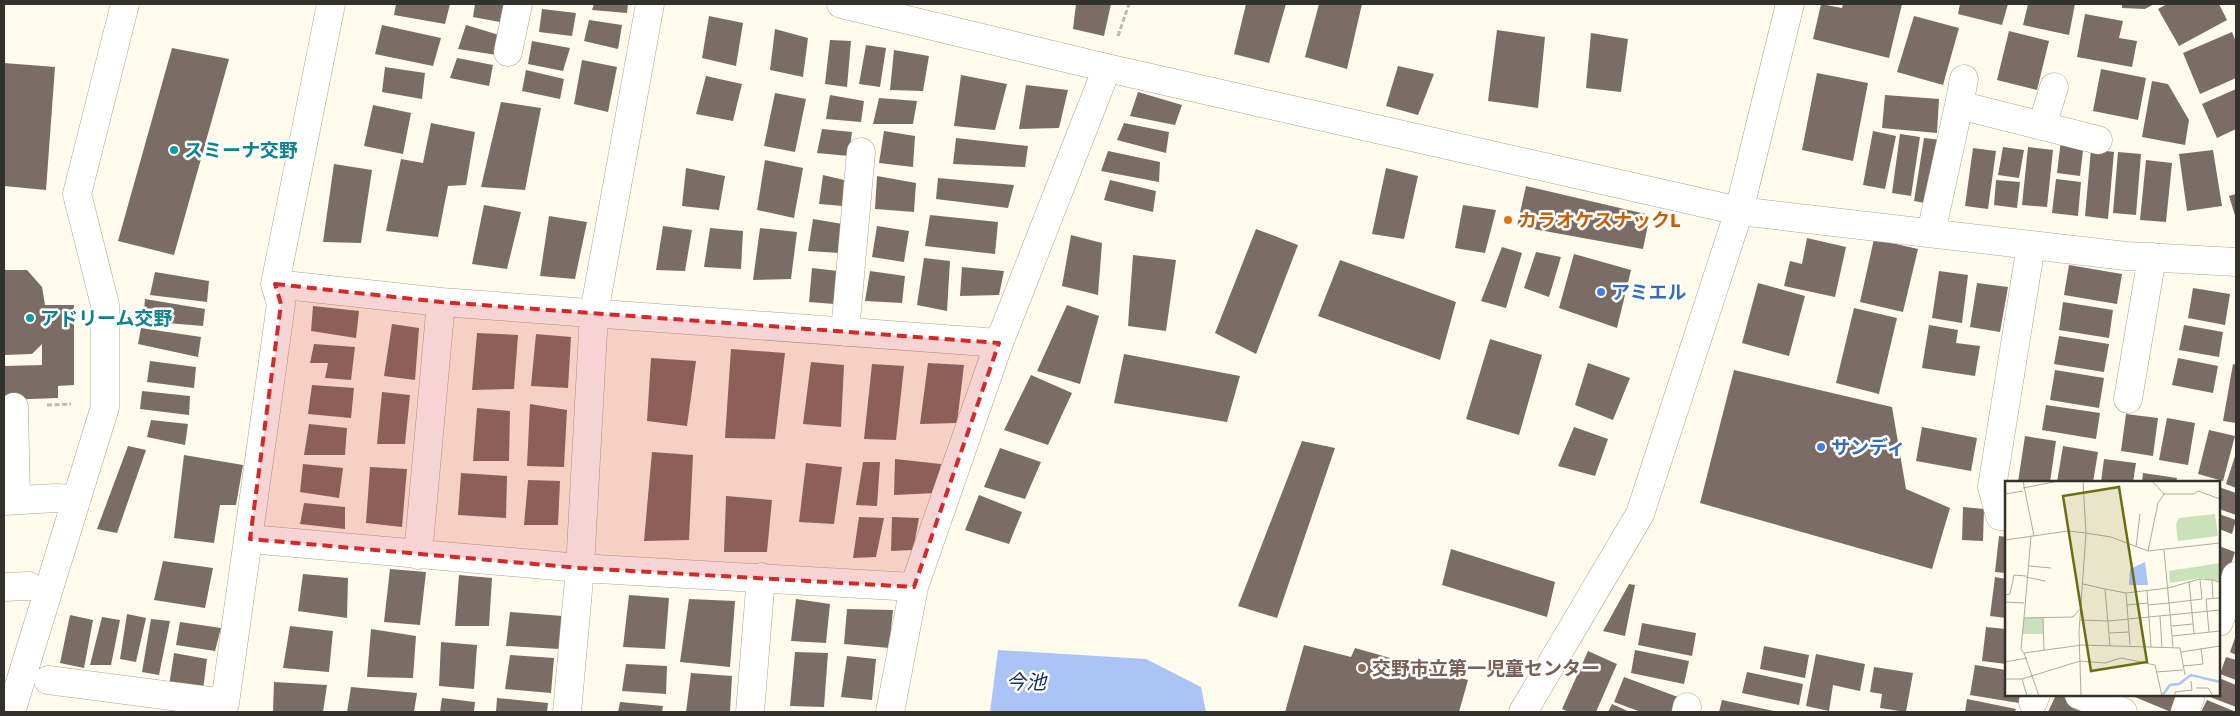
<svg xmlns="http://www.w3.org/2000/svg" width="2240" height="716" viewBox="0 0 2240 716" font-family="Jost,'Noto Sans JP',sans-serif">
<style>
.water{fill:#aac4f8}
.building{fill:#7b6d65}
.lines{fill:none;stroke-linecap:round;stroke-linejoin:round}
.minor-casing{stroke:#a8a596;stroke-width:29}
.path{stroke:#bdbaae;stroke-width:3;stroke-dasharray:5 2.5;stroke-linecap:butt}
.minor{stroke:#fff;stroke-width:28}
.marked{fill:#d62828;fill-opacity:0.2;stroke:#d62828;stroke-width:4;stroke-dasharray:10 6;stroke-linejoin:round}
.culture-dot{fill:#0f9aa8;stroke:#fff;stroke-width:2}
.food-dot{fill:#e8710a;stroke:#fff;stroke-width:2}
.shop-dot{fill:#3f7fe0;stroke:#fff;stroke-width:2}
.education-dot{fill:#8d6e63;stroke:#fff;stroke-width:2}
.labels{text-anchor:middle;dominant-baseline:central;stroke-width:5;stroke-linejoin:round;paint-order:stroke}
.culture-label{font-size:19px;font-weight:bold;fill:#0d838f;stroke:#fff;text-anchor:start}
.food-label{font-size:19px;font-weight:bold;fill:#c56008;stroke:#fff;text-anchor:start}
.shop-label{font-size:19px;font-weight:bold;fill:#366cbe;stroke:#fff;text-anchor:start}
.education-label{font-size:19px;font-weight:bold;fill:#785e54;stroke:#fff;text-anchor:start}
.water-label{font-size:20px;font-style:italic;fill:#142e68;stroke:#fff}
.inset-river{fill:none;stroke:#aac4f8;stroke-width:2.5}
.inset-road{fill:none;stroke:#adaa9f;stroke-width:1}
.view{fill:#6b6e11;fill-opacity:0.15;stroke:#6b6e11;stroke-width:2.5}
.inset-edge{fill:none;stroke:#32312b;stroke-width:2.5}
</style>
<rect width="100%" height="100%" fill="#fffbec"/>
<path class="water" d="M998 650 1146 659 1201 687 1206 712H990Z"/>
<path class="building" d="M396 4H450L445 24 394 15Z
M475 4H506L505 23 473 17Z
M594 4H628L627 13 592 10Z
M1076 4H1111L1104 36 1073 29Z
M1246 4H1286L1269 63 1234 54Z
M1319 4H1362L1347 69 1305 57Z
M1821 4 1842 8 1843 4H1902L1889 58 1813 39Z
M1960 4H2008L2002 25 1958 14Z
M2028 4H2075L2069 35 2023 25Z
M2122 4H2154L2145 9 2122 8Z
M2167 4H2219L2227 20 2179 46 2158 9Z
M542 9 576 13 572 36 539 32Z
M2085 14 2123 21 2119 38 2137 41 2132 67 2077 57Z
M709 16 743 23 736 66 702 58Z
M1914 16 1959 28 1943 85 1897 72Z
M589 20 622 25 618 49 584 41Z
M382 25 441 38 433 66 375 54Z
M466 25 499 35 497 55 458 49Z
M775 29 808 38 803 77 770 70Z
M1497 30 1545 37 1538 108 1488 101Z
M2009 31 2049 41 2037 90 1997 80Z
M2232 32 2236 42V78L2200 94 2183 53Z
M1591 33 1628 39 1621 92 1586 88Z
M830 40 851 41 847 87 825 84Z
M532 41 570 48 563 71 528 64Z
M866 45 886 48 880 87 859 84Z
M172 48 229 59 174 255 118 241Z
M894 50 929 56 923 91 890 90Z
M457 58 493 65 489 86 450 78Z
M582 60 617 67 608 112 574 104Z
M4 63 55 67 46 190 4 186Z
M1398 66 1434 74 1418 115 1386 106Z
M385 67 425 73 422 99 382 92Z
M2101 69 2146 78 2138 120 2093 111Z
M526 70 564 79 560 99 522 91Z
M1817 73 1868 83 1853 161 1802 150Z
M961 75 1007 84 995 130 954 126Z
M706 76 742 84 733 121 696 114Z
M2152 81 2168 84 2189 120 2185 145 2142 137Z
M1026 85 1068 90 1059 128 1019 129Z
M2236 89V129L2217 138 2202 104Z
M1138 92 1182 105 1175 125 1130 116Z
M775 93 806 99 795 152 764 146Z
M830 95 864 101 861 122 826 119Z
M1885 95 1939 99 1937 133 1882 128Z
M879 98 917 101 913 124H873Z
M501 102 541 108 525 190 481 187Z
M373 105 411 113 403 154 364 146Z
M431 123 475 132 466 185 448 186 438 237 386 231 401 159 423 163Z
M1124 123 1169 132 1166 153 1117 140Z
M822 129 852 132 849 156 817 153Z
M884 131 915 136 913 167 879 163Z
M1873 131 1896 136 1885 189 1863 185Z
M1900 134 1920 137 1911 196 1892 193Z
M956 138 1028 146 1025 167 953 164Z
M1924 138 1942 140 1931 204 1914 201Z
M2061 140 2084 142 2080 176 2057 173Z
M2003 147 2024 150 2019 178 1998 175Z
M2028 147 2053 150 2047 207 2022 205Z
M1973 148 1996 151 1988 209 1965 206Z
M2091 149 2114 152 2108 219 2085 216Z
M2213 150 2222 206 2187 211 2179 154Z
M1108 151 1160 162 1159 182 1101 171Z
M2118 152 2141 154 2136 215 2113 213Z
M765 160 803 168 794 218 757 210Z
M2146 160 2172 163 2166 222 2140 220Z
M334 164 372 170 361 243 323 242Z
M686 168 725 176 719 210 682 206Z
M1386 168 1418 176 1404 239 1372 234Z
M823 175 844 180 843 206 819 204Z
M877 176 916 183 914 212 875 209Z
M938 178 1014 185 1008 208 936 199Z
M2056 179 2081 182 2078 216 2052 213Z
M1110 180 1156 191 1153 212 1104 200Z
M1996 180 2020 182 2017 208 1994 205Z
M1526 186 1650 215 1643 249 1517 226Z
M2236 194V219L2229 196Z
M484 205 521 212 507 269 472 264Z
M1463 205 1496 210 1485 253 1455 248Z
M930 215 998 222 995 254 925 246Z
M549 216 587 222 575 279 540 276Z
M813 219 843 224 840 253 808 251Z
M663 226 692 230 685 271 656 270Z
M877 226 909 231 904 262 872 257Z
M710 228 743 231 741 269 704 267Z
M760 228 797 232 791 279 753 280Z
M1256 229 1298 245 1256 354 1215 333Z
M1071 235 1102 243 1098 295 1062 286Z
M1807 238 1846 247 1835 297 1784 286 1790 261 1802 264Z
M1874 239 1918 249 1903 312 1860 302Z
M1502 247 1522 253 1506 308 1481 301Z
M1536 252 1561 257 1549 297 1524 288Z
M1574 254 1631 270 1617 328 1559 308Z
M1133 255 1176 260 1166 331 1128 326Z
M924 258 950 261 947 311 917 305Z
M1340 260 1456 302 1440 360 1318 316Z
M2069 265 2122 274 2117 304 2064 295Z
M962 267 1004 271 999 295 960 296Z
M812 268 838 271 834 304 809 302Z
M4 270H27L42 287 45 305H74V385L58 386V398L4 400V366L42 365V344L32 354 4 355Z
M870 271 905 276 902 303 865 301Z
M1939 271 1968 275 1962 323 1932 318Z
M155 272 209 281 207 302 150 295Z
M1758 283 1805 296 1789 356 1742 343Z
M1977 283 2008 287 2000 332 1970 327Z
M2193 288 2230 294 2225 325 2188 318Z
M145 299 205 309 203 326 143 321Z
M2063 302 2113 310 2109 338 2059 330Z
M1067 305 1099 316 1080 384 1037 371Z
M313 306 359 311 356 338 311 331Z
M1854 308 1897 318 1879 394 1836 383Z
M392 324 419 328 415 380 384 376Z
M1929 325 1958 330 1956 343 1980 346 1975 376 1922 368Z
M2184 325 2223 332 2219 357 2179 350Z
M141 328 201 337 198 357 138 344Z
M477 333 518 335 514 389 472 390Z
M536 334 571 337 568 388 531 386Z
M2059 336 2109 344 2104 372 2054 364Z
M1490 339 1542 355 1519 435 1466 419Z
M314 344 355 347 351 380 325 378 328 363H310Z
M731 349 785 353 775 439 725 438Z
M1124 354 1240 376 1227 422 1114 403Z
M651 358 696 361 687 426 647 421Z
M2178 358 2218 366 2213 393 2172 385Z
M150 361 196 367 194 388 147 382Z
M811 362 844 365 841 427 803 424Z
M928 363 964 365 957 423 920 424Z
M1588 363 1630 378 1613 420 1575 405Z
M872 364 904 366 896 440 864 439Z
M2233 364 2236 365V423L2223 421Z
M1734 370 1892 407 1906 489 1950 508 1932 569 1700 503Z
M2055 370 2104 378 2099 408 2050 400Z
M1031 375 1072 393 1048 445 1004 430Z
M312 385 354 388 351 418 308 414Z
M142 391 190 396 189 415 140 409Z
M382 392 410 395 405 444H377Z
M530 404 567 410 564 467 527 466Z
M2046 405 2100 413 2096 439 2042 430Z
M477 408 510 411 509 461H473Z
M2126 414 2158 418 2153 456 2121 451Z
M2167 418 2195 423 2188 465 2159 460Z
M151 420 188 424 185 445 147 437Z
M309 424 347 428 345 455H304Z
M1574 427 1608 439 1595 476 1558 466Z
M1922 427 1977 438 1971 471 1916 461Z
M2209 430 2235 436 2223 481 2198 474Z
M2025 436 2056 441 2050 482H2018Z
M1302 441 1335 448 1277 618 1238 606Z
M128 446 146 450 117 533 97 529Z
M2063 446 2098 452 2093 482H2057Z
M1000 448 1041 462 1025 499 984 487Z
M652 452 693 455 689 540 644 541Z
M2236 453V488L2226 484Z
M184 455 243 465 236 505H220L214 543 174 538Z
M895 459 941 464 936 493 894 495Z
M2104 459 2136 463 2133 482H2101Z
M863 462H880L877 506 856 505Z
M806 463 842 467 834 524 799 522Z
M303 464 343 468 339 498 300 492Z
M370 467 407 469 402 527 366 523Z
M461 473 507 476 506 518 458 515Z
M2143 473 2177 478 2176 482H2142Z
M528 480 560 481 558 525H524Z
M2219 487 2236 493V515L2219 509Z
M979 495 1022 512 1009 544 965 530Z
M726 496 772 500 767 552H724Z
M304 503 345 507V529L300 524Z
M1963 507 1984 509 1983 541 1962 540Z
M2219 514 2236 520 2232 534 2219 529Z
M859 517 884 518 876 557 853 558Z
M892 517 919 518 913 550 891 551Z
M1999 536 2006 537V573L1995 572Z
M2219 546 2235 552 2226 579 2219 577Z
M1451 549 1555 582 1547 617 1442 585Z
M163 561 213 568 205 608 154 600Z
M390 569 426 572 420 625 384 622Z
M303 574 348 578 347 618 298 611Z
M459 575 492 578 489 626H455Z
M1995 577 2006 579V618L1990 616Z
M1629 584 1635 585 1625 636 1603 631Z
M629 595 669 598 665 649 623 647Z
M689 599 735 601 730 667 680 662Z
M796 599 830 604 826 643 791 641Z
M847 609 893 610 889 648 844 644Z
M510 612 563 616 559 649 506 646Z
M127 614 146 618 136 662 120 659Z
M70 615 93 620 84 668 60 663Z
M102 617 120 620 111 665H90Z
M151 619 170 621 159 675 142 672Z
M180 622 221 628 215 651 176 645Z
M1642 623 1696 633 1692 656 1638 645Z
M290 626 333 631 329 672 283 668Z
M1986 627 2006 629V664L1982 661Z
M371 629 416 636 413 678 367 677Z
M2236 635V655L2230 652Z
M441 642 477 645 474 689 439 686Z
M1304 645 1351 657 1355 648 1468 680 1459 712H1285Z
M1764 646 1809 655 1805 678 1760 669Z
M1635 650 1689 661 1684 684 1631 673Z
M1588 651 1617 664 1596 712H1569L1562 709Z
M795 652 828 653 824 707 790 706Z
M174 653 207 659 203 690 169 686Z
M1816 654 1865 664 1860 691 1833 685 1829 711 1806 706Z
M510 655 554 658 551 693 505 689Z
M847 656 876 659 872 700 841 697Z
M2226 657 2236 660V680L2220 674Z
M626 664 667 666 666 694 622 691Z
M1975 665 2006 670V695H2020L2019 703 1970 695Z
M1874 667 1913 673 1906 712 1880 708 1882 694 1870 692Z
M1747 672 1803 684 1799 705 1742 693Z
M691 673 732 676 730 712H686Z
M1624 677 1678 697 1672 712H1641L1614 702Z
M2219 678 2236 685V707L2210 697 2211 695H2219Z
M274 682 327 685 323 712H273Z
M351 687 417 693 414 712H347Z
M2056 695H2061L2088 707 2086 712H2048Z
M2130 695H2178L2171 712Z
M442 698 475 702 474 712H440Z
M497 698 548 703 547 712H496Z
M1967 699 2016 709 2015 712H1965Z
M1722 700 1774 711V712H1719Z
M2207 700 2236 712H2201Z
M620 702 663 706 662 712H618Z
M1612 704 1630 712H1608Z"/>
<g class="lines">
<defs>
<path id="minor" d="M841 4 1107 68 1739 211 1790 4
M508 52 518 4
M1959 105 1964 79
M2042 126 2054 87
M1931 233 1959 105 2098 140
M275 284 441 302 999 343 1107 68
M845 332 861 152
M2128 399 2152 257
M14 407 16 500
M4 501 56 498 76 499
M2006 517 2000 516 1992 487 2031 245
M250 539 580 568 914 587 999 343
M418 555 441 302
M4 587 29 586
M2219 622 2236 576
M48 680 225 703
M2079 695 2123 712
M2033 702 2036 695
M11 712 105 407V305L77 194 125 4
M221 712 225 703 281 304 275 284 331 4
M567 712 580 568 594 313 650 4
M750 712 761 577
M890 712 914 587
M1523 712 1640 514 1739 211 2126 256 2236 262
M1686 712 1687 707
M2185 712 2191 695"/>
</defs>
<use href="#minor" class="minor-casing"/>
<path class="path" d="M1118 36 1129 4
M47 405 71 404"/>
<use href="#minor" class="minor"/>
</g>
<path class="marked" d="M275 284 441 302 999 343 914 587 580 568 250 539 281 304Z"/>
<g class="culture-dot">
<circle cx="174" cy="150" r="5"/>
<circle cx="30" cy="318" r="5"/>
</g>
<circle class="food-dot" cx="1508" cy="220" r="5"/>
<g class="shop-dot">
<circle cx="1601" cy="292" r="5"/>
<circle cx="1821" cy="447" r="5"/>
</g>
<circle class="education-dot" cx="1362" cy="668" r="5"/>
<g class="labels">
<g class="culture-label">
<text x="184" y="150">スミーナ交野</text>
<text x="40" y="318">アドリーム交野</text>
</g>
<g class="food-label">
<text x="1518" y="220">カラオケスナックL</text>
</g>
<g class="shop-label">
<text x="1611" y="292">アミエル</text>
<text x="1831" y="447">サンディ</text>
</g>
<g class="education-label">
<text x="1372" y="668">交野市立第一児童センター</text>
</g>
<g class="water-label">
<text x="1026" y="682">今池</text>
</g>
</g>
<g transform="translate(2005 481)">
<rect width="215" height="215" fill="#fffbec"/>
<path d="M210 33 213 55 173 60 171 44 174 37ZM215 82V100L196 97 165 102 164 90ZM38 136 39 153H17L19 137Z" fill="#cae2b9"/>
<path d="M140 81 143 104H124L125 88Z" fill="#aac4f8"/>
<path class="inset-river" d="M157 215 165 204 174 203 186 194 215 201"/>
<path class="inset-road" d="M18 0 29 55M78 0 81 52 106 56 143 70 215 62M147 0 159 13M18 7 54 0M0 13 18 10M0 59 63 50 81 52 74 151 76 215M131 66 135 33M143 70 153 22 159 13H189L193 10 215 18M24 85 46 87M21 96 40 100M184 100 189 153M78 103 100 108 105 165M100 108 121 112 125 164M142 110 146 166M121 112 163 107 195 98M0 114 5 113 9 94 21 95M208 117 207 99 215 101M197 118 195 98 207 99M0 121 19 122M122 124 143 122M143 124 164 122 159 69M155 135 157 167M38 136 39 170M19 137 26 55M75 139 103 140 215 129M167 145 188 143M204 151 201 118 215 117M104 152 124 151M167 155 164 122 197 118M168 167 167 155 215 150M176 171 215 165M19 172 16 168 19 137 68 136 75 128M0 181 22 177M178 185 198 183 196 167M151 191 178 189M0 198H17L75 180 100 182 116 177 150 184 157 215M17 198 22 215M191 207H203L208 215M34 215 19 172 77 164 175 167 180 194M170 215V211L187 209 186 200"/>
<path class="view" d="M114 6 142 181 86 190 58 15Z"/>
<rect width="215" height="215" class="inset-edge"/>
</g>
<rect width="2240" height="716" fill="none" stroke="#32312b" stroke-width="10"/>
</svg>
